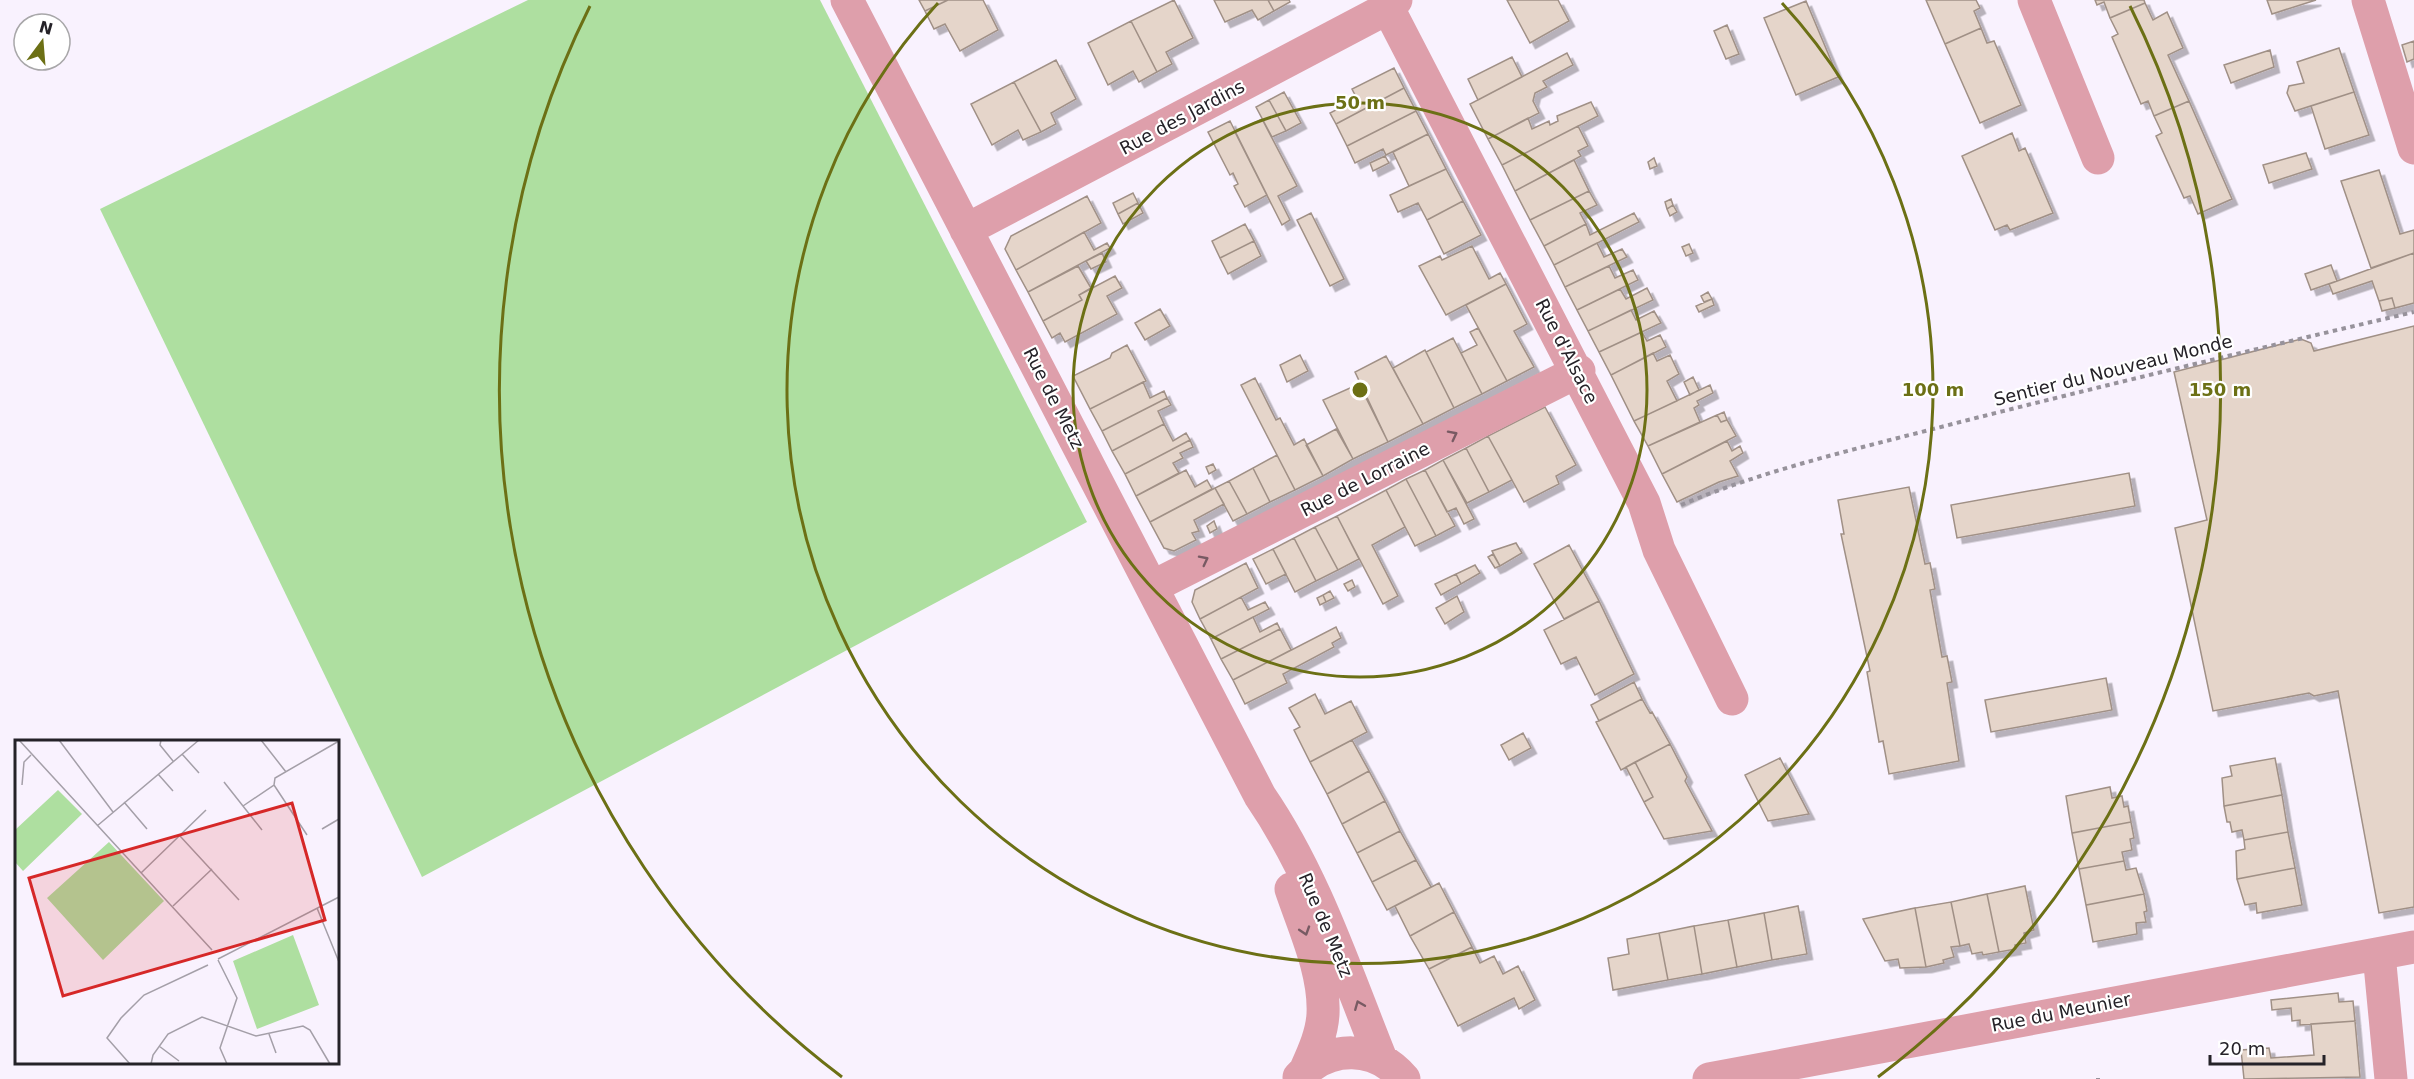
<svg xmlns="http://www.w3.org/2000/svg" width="2414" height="1079" viewBox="0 0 2414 1079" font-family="'DejaVu Sans',sans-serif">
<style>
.green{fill:#aedfa0}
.building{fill:#e5d5ca;stroke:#a09086;stroke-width:1.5;filter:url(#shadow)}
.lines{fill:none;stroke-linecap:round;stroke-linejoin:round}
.path{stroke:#97929b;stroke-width:4;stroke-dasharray:4.5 4.5;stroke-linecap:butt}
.minor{stroke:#de9fab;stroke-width:33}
.oneway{stroke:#785a63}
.ring{fill:none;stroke:#6c7015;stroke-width:3}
.labels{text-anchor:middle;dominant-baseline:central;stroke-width:4.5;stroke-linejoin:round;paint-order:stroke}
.street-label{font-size:18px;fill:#252228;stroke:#fff}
.inset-road{fill:none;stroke:#a49fa8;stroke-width:1.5}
.view{fill:#d62828;fill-opacity:0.15;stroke:#d62828;stroke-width:3}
.inset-edge{fill:none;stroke:#252228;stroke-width:3}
.centre{fill:#6c7015;stroke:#fff;stroke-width:3}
.ring-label{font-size:18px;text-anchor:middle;font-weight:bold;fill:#6c7015;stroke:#fff;stroke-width:4.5;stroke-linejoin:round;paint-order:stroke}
</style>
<defs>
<filter id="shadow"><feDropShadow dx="5.5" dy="5.5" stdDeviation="0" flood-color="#0004"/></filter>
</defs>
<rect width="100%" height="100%" fill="#f9f2fe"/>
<path class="green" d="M528 0H820L1087 522 422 877 100 209Z"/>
<path class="building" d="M919 0H948L925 11Z
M948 0H983L998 30 960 51 945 24 934 29 925 11Z
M1174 0 1193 38 1166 52 1172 64 1157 72 1131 21Z
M1214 0H1268L1274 11 1258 20 1252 10 1225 22Z
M1268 0H1289L1290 2 1274 11Z
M1507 0H1558L1569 21 1530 43Z
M1926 0H1976L1980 8 1974 11 1981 28 1945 44Z
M2095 0H2144L2145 3 2110 18 2104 2 2097 5Z
M2267 0H2316L2272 14Z
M1806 1 1838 77 1796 95 1764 18Z
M2145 3 2153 20 2167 12 2183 48 2168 55 2189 101 2154 116 2148 101 2141 104 2112 37 2118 34 2110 18Z
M1131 21 1157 72 1139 82 1133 71 1108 85 1088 43Z
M1727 25 1739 54 1726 59 1714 31Z
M1981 28 1987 43 1994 41 2021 105 1980 123 1945 44Z
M2414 41V59L2407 62 2402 45Z
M2339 48 2354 92 2295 111 2287 93 2289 86 2304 83 2297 62Z
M2270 50 2274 67 2231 83 2224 65Z
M1567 53 1573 65 1543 81 1547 87 1535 93 1533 101 1539 113 1488 139 1470 104Z
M1512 57 1522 77 1478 100 1468 79Z
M1056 60 1076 99 1051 113 1056 124 1041 132 1014 82Z
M1394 68 1404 88 1336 124 1330 113 1357 99 1352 89Z
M1014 82 1041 132 1023 140 1018 130 992 145 971 104Z
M1404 88 1416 111 1347 146 1336 124Z
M1284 92 1301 123 1286 131 1269 100Z
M2354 92 2369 135 2325 149 2311 106Z
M1269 100 1286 131 1272 137 1256 107Z
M2189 101 2232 199 2198 214 2190 196 2184 198 2156 136 2162 133 2154 116Z
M1591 102 1598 116 1502 165 1488 139 1528 118 1532 129 1549 121 1550 125 1558 121 1557 116Z
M1416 111 1428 134 1386 155 1383 149 1355 163 1347 146Z
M1262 119 1297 186 1278 196 1290 220 1282 225 1235 132Z
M1230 121 1267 195 1245 207 1234 186 1238 184 1233 173 1230 175 1208 132Z
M1578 126 1588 146 1578 151 1581 156 1515 191 1502 165Z
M2012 133 2019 151 2025 148 2053 213 2010 230 2007 225 1995 230 1962 156Z
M1428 134 1446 169 1409 186 1393 152Z
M2306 153 2312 169 2269 183 2263 165Z
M1385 156 1389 163 1373 171 1370 163Z
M1654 158 1657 166 1650 169 1648 162Z
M1574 160 1589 191 1530 220 1515 191Z
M1446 169 1463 201 1427 220 1418 203 1398 212 1390 195Z
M2379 170 2400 234 2414 230V253L2371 268 2341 181Z
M1589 191 1597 205 1580 213 1586 224 1544 246 1530 220Z
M1133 193 1138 203 1118 214 1113 203Z
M1087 196 1101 223 1016 270 1005 249 1011 236Z
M1671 199 1673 205 1667 209 1665 202Z
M1463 201 1481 235 1444 254 1427 220Z
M1138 203 1143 213 1123 224 1118 214Z
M1673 205 1677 212 1670 216 1667 209Z
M1311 213 1344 279 1330 286 1297 220Z
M1634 213 1639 222 1554 265 1544 246 1586 224 1590 235Z
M1245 224 1254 241 1220 258 1212 241Z
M1084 232 1094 250 1107 243 1110 248 1028 292 1016 270Z
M1254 241 1261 256 1228 274 1220 258Z
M1597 243 1604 257 1622 249 1627 257 1565 287 1554 265Z
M1689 244 1693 253 1686 256 1682 247Z
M1472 246 1489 279 1500 273 1506 284 1446 315 1419 266 1440 256 1442 260Z
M1102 253 1106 262 1091 269 1086 261Z
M2414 253V303L2395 308 2392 298 2379 301 2372 281 2333 294 2329 284Z
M2331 265 2337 281 2311 290 2305 274Z
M1078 266 1091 288 1079 295 1082 300 1043 321 1028 292Z
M1609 266 1615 278 1633 270 1638 280 1577 310 1565 287Z
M1115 276 1122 288 1107 296 1117 314 1065 342 1060 333 1052 338 1043 321 1082 300 1079 295Z
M1506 284 1527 324 1514 331 1534 367 1507 381 1466 305Z
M1647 288 1653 300 1588 331 1577 310 1620 289 1626 299Z
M1708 292 1712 299 1704 302 1701 296Z
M2392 298 2395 308 2382 311 2379 301Z
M1712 299 1714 305 1699 312 1696 306Z
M1160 309 1170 326 1145 340 1135 323Z
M1631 310 1636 320 1654 311 1661 323 1599 352 1588 331Z
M2414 326V907L2379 913 2338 691 2314 696 2309 693 2213 711 2175 528 2207 520 2174 372 2301 339 2311 343 2314 351Z
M1478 328 1507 381 1482 394 1461 353 1477 345 1470 332Z
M1642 332 1647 341 1660 335 1666 347 1611 375 1599 352Z
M1453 338 1482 394 1454 408 1426 352Z
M1127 345 1146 381 1090 409 1073 376 1110 358 1112 353Z
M1425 350 1454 408 1423 424 1393 368Z
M1653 353 1657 361 1670 355 1679 374 1667 381 1677 401 1634 421 1611 375Z
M1300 355 1308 371 1287 382 1280 365Z
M1386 356 1423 424 1388 442 1355 372Z
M1693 377 1699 390 1690 395 1684 382Z
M1255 378 1276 420 1280 418 1294 445 1304 439 1323 476 1295 490 1241 385Z
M1143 382 1150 398 1164 391 1167 398 1102 431 1090 409Z
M1359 384 1388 442 1353 459 1323 400Z
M1710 385 1713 393 1697 401 1699 405 1694 408 1700 422 1648 446 1634 421Z
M1167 398 1171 405 1158 411 1164 424 1112 451 1102 431Z
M1545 407 1576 465 1556 476 1559 484 1524 502 1488 436Z
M1724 412 1727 420 1721 422 1717 415Z
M1717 415 1721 422 1727 420 1736 436 1662 474 1648 446Z
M1164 424 1173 441 1186 433 1190 440 1125 474 1112 451Z
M1336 429 1353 459 1323 476 1306 445Z
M1488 436 1512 480 1489 492 1466 448Z
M1190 440 1193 447 1180 453 1183 458 1173 463 1179 473 1136 496 1125 474Z
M1727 441 1732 451 1740 446 1743 453 1730 461 1738 476 1719 482 1677 502 1662 474Z
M1466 448 1489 492 1467 503 1443 460Z
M1277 455 1295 490 1270 502 1253 468Z
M1443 460 1474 519 1464 524 1456 508 1447 512 1425 470Z
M1213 464 1216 470 1209 474 1206 467Z
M1253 468 1270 502 1247 514 1229 481Z
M1186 470 1195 487 1207 480 1212 489 1150 522 1136 496Z
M1425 470 1455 526 1436 536 1406 479Z
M2129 473 2135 506 1957 538 1951 505Z
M1406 479 1436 536 1415 546 1386 490Z
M1229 481 1247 514 1233 521 1215 488Z
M1909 487 1925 564 1930 563 1935 589 1930 590 1942 657 1947 656 1952 682 1947 683 1959 761 1889 774 1883 741 1879 742 1867 672 1870 671 1841 534H1844L1838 500Z
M1215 488 1224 504 1194 520 1199 531 1192 533 1196 540 1174 551 1164 548 1150 522Z
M1386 490 1405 527 1372 545 1398 596 1383 604 1337 516Z
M1337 516 1359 559 1338 570 1315 527Z
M1214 521 1217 529 1210 533 1207 526Z
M1315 527 1338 570 1316 581 1294 538Z
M1294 538 1316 581 1295 592 1273 549Z
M1516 543 1522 553 1500 566 1492 551Z
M1569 545 1599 601 1564 619 1534 564Z
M1273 549 1286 574 1266 584 1253 559Z
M1493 554 1500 566 1495 568 1488 557Z
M1246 563 1258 588 1200 619 1192 602 1195 590Z
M1475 565 1480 573 1461 584 1456 574Z
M1456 574 1461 584 1441 595 1435 584Z
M1352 580 1355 587 1348 591 1344 584Z
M1330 591 1334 598 1326 602 1323 595Z
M1323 595 1326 602 1320 605 1317 598Z
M1457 596 1464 612 1445 624 1436 608Z
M1241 597 1248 610 1265 602 1269 609 1211 639 1200 619Z
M1599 601 1634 674 1595 695 1576 657 1561 664 1544 630Z
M1253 617 1260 632 1277 623 1280 629 1221 659 1211 639Z
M1336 627 1341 638 1332 643 1334 647 1283 674 1287 683 1245 704 1233 680Z
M1280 629 1291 650 1233 680 1221 659Z
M2106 678 2112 710 1991 732 1985 700Z
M1634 682 1642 699 1599 721 1591 705Z
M1315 694 1325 714 1351 701 1367 732 1310 762 1294 730 1300 727 1289 708Z
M1642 699 1650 713 1652 712 1670 744 1621 770 1596 722Z
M1523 733 1531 748 1509 760 1501 745Z
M1352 740 1369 771 1327 794 1310 762Z
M1670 744 1687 777 1685 781 1712 831 1664 839 1644 802 1653 797 1635 762Z
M1780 758 1809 814 1768 821 1745 775Z
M2275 758 2282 795 2224 806 2222 778 2232 776 2230 766Z
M1635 762 1653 797 1644 802 1626 767Z
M1369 771 1385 801 1342 824 1327 794Z
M2110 787 2112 798 2122 796 2124 807 2128 806 2131 822 2072 833 2066 796Z
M2282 795 2288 832 2244 840 2242 830 2232 832 2230 822H2227L2224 806Z
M1385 801 1400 831 1357 853 1342 824Z
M2131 822 2134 838 2130 839 2132 850 2122 852 2124 861 2079 869 2072 833Z
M1400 831 1416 860 1372 882 1357 853Z
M2288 832 2295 868 2237 879 2236 851 2245 849 2244 840Z
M1416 860 1431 887 1387 910 1372 882Z
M2124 861 2126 870 2136 868 2144 894 2086 905 2079 869Z
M2295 868 2302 905 2257 913 2256 903 2245 905 2237 879Z
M1439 883 1454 912 1410 936 1395 906Z
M2025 886 2034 930 2024 933 2026 943 2015 945 2016 949 1999 952 1987 894Z
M1987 894 1999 952 1983 955 1982 952 1972 954 1969 944 1960 946 1951 902Z
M2144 894 2147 911 2144 912 2146 922 2136 923 2137 934 2093 942 2086 905Z
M1951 902 1960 946 1951 947 1954 957 1943 960 1944 963 1926 967 1915 908Z
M1798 906 1807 954 1772 960 1764 913Z
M1915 908 1926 967 1900 968 1898 959 1885 961 1863 919Z
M1454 912 1472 947 1429 969 1410 936Z
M1764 913 1772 960 1737 967 1728 920Z
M1728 920 1737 967 1702 974 1694 926Z
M1694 926 1702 974 1668 980 1659 933Z
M1659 933 1668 980 1613 990 1608 958 1629 954 1627 939Z
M1472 947 1480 963 1494 956 1503 974 1518 966 1535 1000 1519 1009 1514 998 1458 1026 1429 969Z
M2338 993 2339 1002 2353 1001 2355 1021 2300 1025V1020L2292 1021 2291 1008 2272 1010 2271 1000Z
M2355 1021 2360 1077 2244 1079 2241 1050 2269 1048 2271 1058 2314 1055 2311 1024Z"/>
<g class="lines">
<path class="path" d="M1681 505C1772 467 1869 446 1964 421 2114 383 2264 347 2414 312
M2098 1078V1079"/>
<path class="minor" d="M847 0 1260 796C1315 876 1345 970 1381 1059
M2034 0 2098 158
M2368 0 2414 148
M1388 8 1644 503 1659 550 1732 699
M966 230 1388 8 1396 0
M1152 587 1579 371
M1291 889C1304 928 1325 972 1323 1014 1322 1034 1313 1053 1305 1071
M2379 954 2391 1079
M1299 1077C1329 1044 1376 1045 1404 1079
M1709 1079 2414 947"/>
</g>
<defs><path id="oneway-chevron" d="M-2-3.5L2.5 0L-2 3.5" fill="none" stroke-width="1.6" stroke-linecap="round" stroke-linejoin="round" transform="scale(1.5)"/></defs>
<g class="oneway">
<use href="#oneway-chevron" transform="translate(1453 435) rotate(-27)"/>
<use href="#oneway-chevron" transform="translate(1204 560) rotate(-27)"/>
<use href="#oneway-chevron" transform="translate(1305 931) rotate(72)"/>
<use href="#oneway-chevron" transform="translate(1359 1005) rotate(-112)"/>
</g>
<g class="ring">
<circle cx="1360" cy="390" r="287"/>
<path d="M1782 3A573 573 0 1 1 938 3"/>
<path d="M842 1077A860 860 0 0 1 590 6M2130 6A860 860 0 0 1 1878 1077"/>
</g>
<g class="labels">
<g class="street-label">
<text transform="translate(1182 117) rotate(-28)">Rue des Jardins</text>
<text transform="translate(1567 351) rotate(63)">Rue d'Alsace</text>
<text transform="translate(2113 370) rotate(-14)">Sentier du Nouveau Monde</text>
<text transform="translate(1054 398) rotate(63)">Rue de Metz</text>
<text transform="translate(1365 479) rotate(-27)">Rue de Lorraine</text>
<text transform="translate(1326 925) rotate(67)">Rue de Metz</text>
<text transform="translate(2061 1012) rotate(-11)">Rue du Meunier</text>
</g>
</g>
<g transform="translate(15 740)">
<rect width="324" height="324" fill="#f9f2fe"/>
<path d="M43 50 67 74 8 131 0 122V90ZM94 102 149 161 88 220 32 158ZM278 195 304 265 242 289 218 221Z" fill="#aedfa0"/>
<path class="inset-road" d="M4 0 197 210M44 0 98 72M146 0 145 5 158 21M246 0 271 32M167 14 184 33M143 34 158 51M209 42 247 90M7 45 9 22 16 15M259 45 292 95M109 62 132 89M228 66 259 45 260 38 324 1M82 86 184 0M307 89 324 79M165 96 224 160M126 133 191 70M158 166 197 129M302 168 324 222M203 219 324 157M203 220 222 258 205 308 212 324M254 294 261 313M144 306 164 321M115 324 92 298 106 278 129 255 193 225M136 324 138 315 153 294 187 277 241 296 288 286 295 290 315 324"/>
<path class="view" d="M277 63 310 180 48 256 14 138Z"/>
<rect width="324" height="324" class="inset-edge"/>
</g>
<circle cx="1360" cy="390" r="9" class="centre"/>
<g class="ring-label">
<text x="1360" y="109">50 m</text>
<text x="1933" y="396">100 m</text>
<text x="2220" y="396">150 m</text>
</g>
<g transform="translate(42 42) rotate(16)"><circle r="28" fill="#ffffff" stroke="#a8a7a9" stroke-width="1.5"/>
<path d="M0-4.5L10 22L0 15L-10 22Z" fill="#6c7015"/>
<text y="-9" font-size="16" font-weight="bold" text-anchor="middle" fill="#252228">N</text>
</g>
<path d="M2210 1055v9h114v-9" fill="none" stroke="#252228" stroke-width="3"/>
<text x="2219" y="1055" font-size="18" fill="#252228" stroke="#ffffff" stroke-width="4.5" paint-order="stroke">20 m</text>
</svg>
